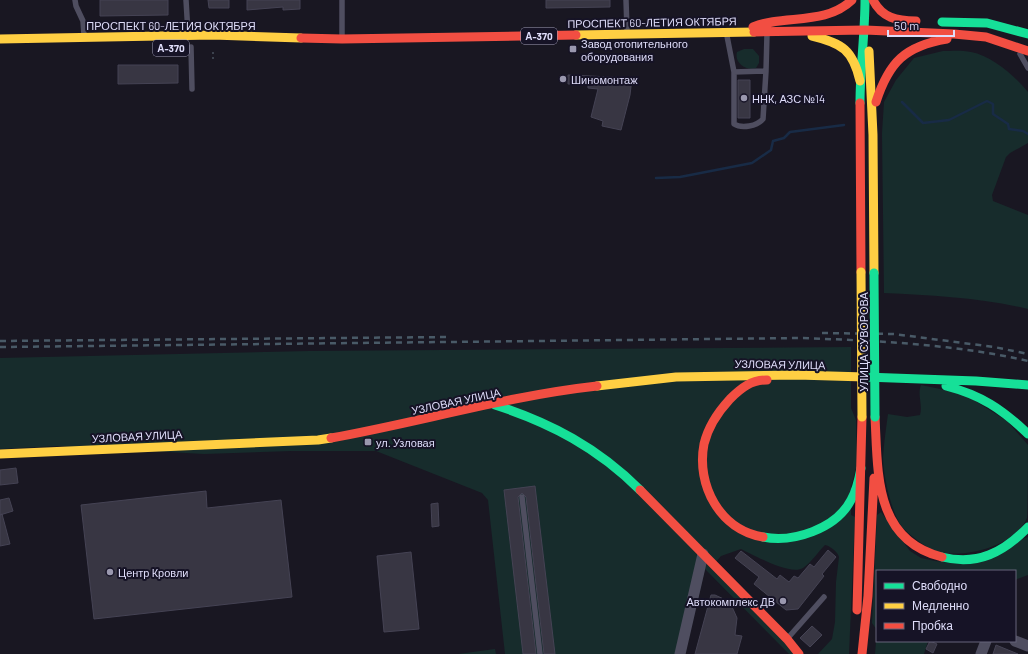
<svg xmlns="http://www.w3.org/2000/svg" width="1028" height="654" viewBox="0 0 1028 654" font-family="Barlow,sans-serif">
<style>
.green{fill:#172c2c}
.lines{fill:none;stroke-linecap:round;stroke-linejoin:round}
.stream{stroke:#182b46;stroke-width:2.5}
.building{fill:#383643;stroke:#454354}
.path{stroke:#48525e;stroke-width:1.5;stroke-dasharray:2 3;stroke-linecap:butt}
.lane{stroke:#4f4e60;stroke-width:5.5}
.street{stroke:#4f4e60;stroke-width:11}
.fast{stroke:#16e098;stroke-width:9}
.slow{stroke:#ffcf43;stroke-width:9}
.jam{stroke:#f24e42;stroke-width:9}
.rail{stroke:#495a67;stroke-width:2.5;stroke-dasharray:6 5;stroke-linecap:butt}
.fast-bridge{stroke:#16e098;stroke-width:9}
.slow-bridge{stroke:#ffcf43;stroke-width:9}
.poi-dot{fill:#9a98ae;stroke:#161326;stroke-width:1.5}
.labels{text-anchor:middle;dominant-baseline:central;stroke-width:4;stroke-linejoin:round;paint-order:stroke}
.shield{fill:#161326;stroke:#a3a0ba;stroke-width:1}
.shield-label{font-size:10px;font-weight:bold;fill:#dfddfa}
.street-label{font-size:11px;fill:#dfddfa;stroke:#161326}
.poi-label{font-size:11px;fill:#dfddfa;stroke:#161326;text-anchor:start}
</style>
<rect width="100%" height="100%" fill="#191722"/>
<path class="green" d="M744 49H753L759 56V63L756 68C746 71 734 63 737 52Z
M943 51C951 51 962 50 971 52 992 56 1014 75 1028 92V143L1010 153 1006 157 992 195 993 201 1028 215V309C982 298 932 295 884 293L882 133 884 102 896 80 914 58Z
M851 347V408L856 420 857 464 851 487V515L855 517 849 654H818L832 639 835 622 836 582 839 557C838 552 830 546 825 545 818 552 811 563 803 568 790 576 754 555 741 549L721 556 714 564 799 654H789L705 569 685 654H505L488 500 482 493 376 451H291L204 454 59 446 0 449V358L309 351Z
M921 385 964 394 1007 421 1028 445C1028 458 1028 509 1027 518 1016 546 960 561 933 550 927 548 906 532 902 527 891 512 883 475 883 457 884 443 886 428 888 414L907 417 920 415C923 405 917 395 921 385Z
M881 512 910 551 921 558 935 561 951 563 1028 537V575L1015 580V571H877V641H928L924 654H875L877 630 872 623 877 515Z
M495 649 496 654H458Z"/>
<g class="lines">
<path class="stream" d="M902 102 923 123 949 120 987 101 993 104V114L1008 124 1009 129 1023 131 1028 134
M656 178 680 177 752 163 771 150 773 141 784 138 790 132 844 125"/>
</g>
<path class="building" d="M100 0H168V15L100 16Z
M208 0H229V8H209Z
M247 0H300V9L283 10V7L247 10Z
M546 0H610V7L546 8Z
M118 65H178V83L118 84Z
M568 75 632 78 630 95 621 130 602 126 603 121 591 117 598 89 588 88V84H568Z
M738 80H750V118H738Z
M16 468 18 483 0 485V470Z
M535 486 555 654H544L526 497 522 493 518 497 536 654H523L504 490Z
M206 491 207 508 281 500 292 597 94 619 81 505Z
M9 498 13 511 0 515 2 514 10 544 0 546V500Z
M438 503 439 526 432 527 431 504Z
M828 550 836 557 822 574 824 576 798 609 786 610 754 584 759 577 735 558 741 551 777 579 780 575 789 582 794 576 798 578 810 564 814 567Z
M411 552 419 629 384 632 377 556Z
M711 595H715L728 601 733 609 737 618 735 635 742 636 737 654H695Z
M812 626 822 635 810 647 800 638Z
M930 641 937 644 933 653 926 649Z
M996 645 1018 654H993Z"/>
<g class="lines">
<path class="path" d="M213 59V49"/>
<path class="lane" d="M75 0 76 6 83 21 84 35
M186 0 188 33
M342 0V36
M626 0 627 30
M727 36 734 72 766 71 767 34
M191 47 192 89
M1020 54 1028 68
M734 72V124C742 129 757 126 763 119L766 71
M522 497 540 654
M787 639 824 597"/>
<path class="street" d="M1015 641 1028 646
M680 654 703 554
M981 654 986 641"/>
<path class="fast" d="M942 22 987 23 1028 34
M860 103C860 68 865 34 865 0
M865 377 976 381 1028 385
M946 386C981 395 1002 409 1028 434
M495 405C551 423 598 448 640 490
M763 537C793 543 836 529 851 500 857 490 859 479 861 468
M942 557C978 566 1004 552 1028 527"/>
<path class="slow" d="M576 35 754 32
M812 36C842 43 853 50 860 81
M0 39 213 35 301 38
M869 51 873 135 874 273
M597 386 676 377 797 375 865 377
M0 454 318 440 331 438"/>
<path class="jam" d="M873 0C882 18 897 21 916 21
M753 27C785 14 825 26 852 0
M754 32 865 30 954 34 986 37 1028 51
M301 38 342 39 576 35
M876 102C889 62 905 46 947 39
M860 103 861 272
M875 417C878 473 874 540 942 557
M331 438C420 422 507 396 597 386
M640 490 787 639 799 654
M763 537C720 530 696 485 704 444 708 427 718 412 730 399 741 388 751 380 767 380
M857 610 862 417
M862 654 868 596 874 478"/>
<path class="rail" d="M822 333 894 334 994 347 1028 354
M0 341 450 337
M0 347 803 338C879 341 954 344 1028 361"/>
<path class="fast-bridge" d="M874 273 875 417"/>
<path class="slow-bridge" d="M861 272 862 417"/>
</g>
<g class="poi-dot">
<rect x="569" y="45" width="8" height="8" rx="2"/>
<circle cx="563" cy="79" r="4"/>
<circle cx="744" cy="98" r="4"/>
<rect x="364" y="438" width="8" height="8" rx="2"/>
<circle cx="110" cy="572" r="4"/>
<circle cx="783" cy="601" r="4"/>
</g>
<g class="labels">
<g class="shield">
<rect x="521" y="28" width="36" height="16" rx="3"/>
<rect x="153" y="40" width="36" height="16" rx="3"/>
</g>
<g class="shield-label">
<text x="539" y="36">А-370</text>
<text x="171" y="48">А-370</text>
</g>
<g class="street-label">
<text transform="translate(652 22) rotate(-1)">ПРОСПЕКТ 60-ЛЕТИЯ ОКТЯБРЯ</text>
<text x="171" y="25">ПРОСПЕКТ 60-ЛЕТИЯ ОКТЯБРЯ</text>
<text transform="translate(863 342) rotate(-90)">УЛИЦА СУВОРОВА</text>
<text transform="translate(780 364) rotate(1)">УЗЛОВАЯ УЛИЦА</text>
<text transform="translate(456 401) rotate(-12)">УЗЛОВАЯ УЛИЦА</text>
<text transform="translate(137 436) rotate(-3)">УЗЛОВАЯ УЛИЦА</text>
</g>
<g class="poi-label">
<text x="581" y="43">Завод отопительного<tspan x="581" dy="13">оборудования</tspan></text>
<text x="571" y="79">Шиномонтаж</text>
<text x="752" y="98">ННК, АЗС №14</text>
<text x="376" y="442">ул. Узловая</text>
<text x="118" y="572">Центр Кровли</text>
<text x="775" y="601" text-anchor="end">Автокомплекс ДВ</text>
</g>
</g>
<rect x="876" y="570" width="140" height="72" fill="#161326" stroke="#66647b"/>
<rect x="884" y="583" width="20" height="6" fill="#16e098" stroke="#66647b"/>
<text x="912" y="590" font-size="12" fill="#dfddfa">Свободно</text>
<rect x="884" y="603" width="20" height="6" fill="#ffcf43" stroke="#66647b"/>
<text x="912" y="610" font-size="12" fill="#dfddfa">Медленно</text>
<rect x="884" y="623" width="20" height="6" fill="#f24e42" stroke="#66647b"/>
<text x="912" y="630" font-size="12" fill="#dfddfa">Пробка</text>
<path d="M888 30v6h66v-6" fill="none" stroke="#dfddfa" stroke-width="2"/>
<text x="894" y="30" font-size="12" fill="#dfddfa" stroke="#161326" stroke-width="3" paint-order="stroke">50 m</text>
</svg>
